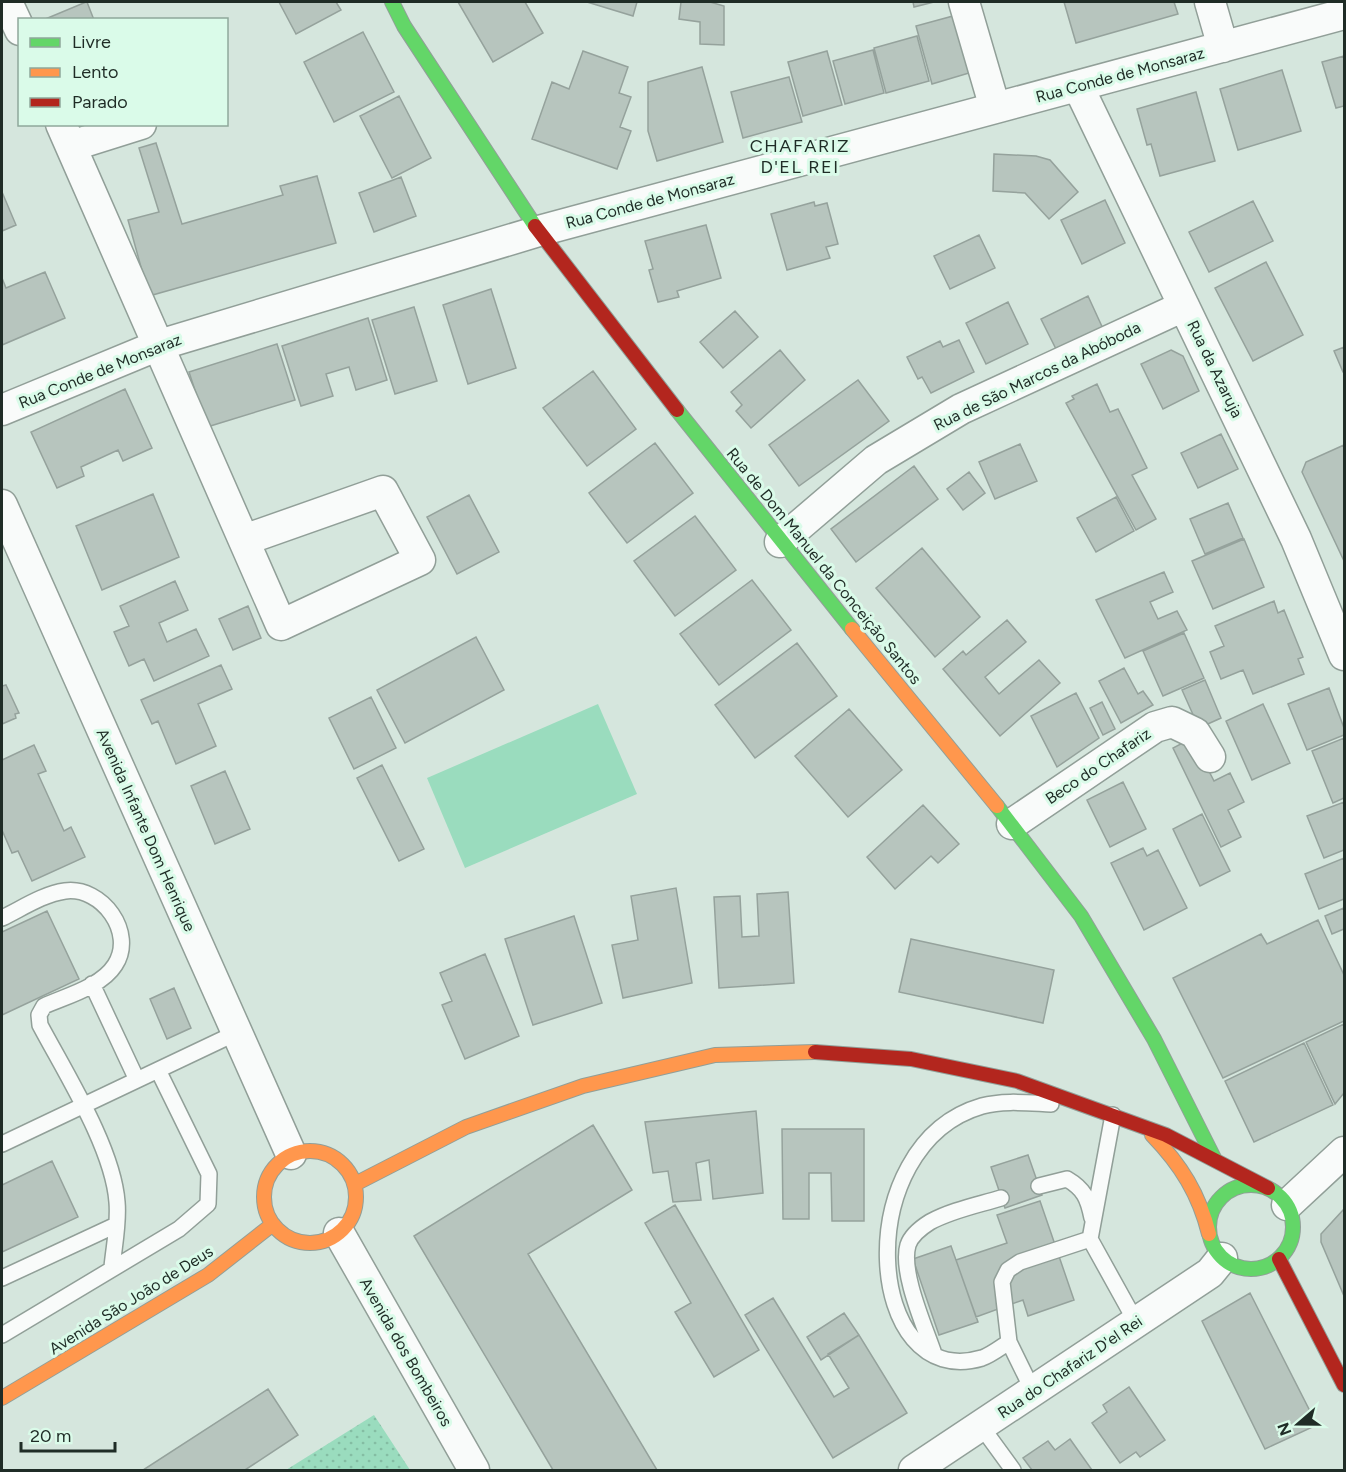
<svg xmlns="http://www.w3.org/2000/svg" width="1346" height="1472" viewBox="0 0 1346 1472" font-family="Figtree,sans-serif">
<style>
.grass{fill:url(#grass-dots)}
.park{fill:#9adcbe}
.building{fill:#b7c5be;stroke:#95a29c;stroke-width:1.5}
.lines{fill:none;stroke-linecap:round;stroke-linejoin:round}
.lane-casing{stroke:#919f98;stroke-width:18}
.street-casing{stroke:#919f98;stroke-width:33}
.fast-casing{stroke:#919f98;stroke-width:16}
.slow-casing{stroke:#919f98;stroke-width:16}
.jam-casing{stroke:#919f98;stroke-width:16}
.lane{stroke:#f9fbfa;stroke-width:15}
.street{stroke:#f9fbfa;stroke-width:30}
.fast{stroke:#63d668;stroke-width:14}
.slow{stroke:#ff974d;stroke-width:14}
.jam{stroke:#b3261e;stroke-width:14}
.labels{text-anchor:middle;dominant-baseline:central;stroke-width:6;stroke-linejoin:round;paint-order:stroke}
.street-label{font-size:16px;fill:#1f2c26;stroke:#dafbe9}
.neighbourhood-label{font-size:18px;letter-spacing:1.5px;fill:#1f2c26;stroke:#dafbe9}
</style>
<defs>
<pattern id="grass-dots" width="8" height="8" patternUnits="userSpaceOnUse" patternTransform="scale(1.5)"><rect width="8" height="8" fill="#9adcbe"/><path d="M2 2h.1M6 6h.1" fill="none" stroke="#84bda3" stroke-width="1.8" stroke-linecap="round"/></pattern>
</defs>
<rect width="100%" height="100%" fill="#d5e6dd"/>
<path class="grass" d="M374 1415 410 1470H286Z"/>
<path class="park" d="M598 704 637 794 465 868 427 778Z"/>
<path class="building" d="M87 2 94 20H43L86 2Z
M279 2H336L341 10 296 34Z
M458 2H525L543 33 493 62Z
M587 2H637L633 16Z
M681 2H710L724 6V45L700 44V22L679 19Z
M913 2H934L914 7Z
M1064 2H1174L1178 14 1076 43Z
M953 16 969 73 932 84 916 26Z
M363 32 394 92 334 122 304 62Z
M917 36 929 81 886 93 874 48Z
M873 50 884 93 845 104 833 61Z
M583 51 628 67 619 93 631 97 620 127 631 131 617 169 532 139 552 82 569 89Z
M827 51 842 105 803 116 788 62Z
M1344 56V106L1336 108 1322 62Z
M702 67 723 142 657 161 648 131V82Z
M1282 70 1301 131 1238 150 1220 89Z
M789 77 802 122 743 138 731 92Z
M1196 92 1215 161 1160 176 1151 144 1147 145 1137 109Z
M399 96 431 158 392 178 360 116Z
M156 143 182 224 283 195 280 186 317 176 336 243 149 296 128 220 159 212 139 148Z
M994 154 1036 156 1050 160 1078 192 1049 219 1025 193 993 191Z
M401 177 416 216 374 232 359 193Z
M2 192 16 225 2 231Z
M1105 200 1125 243 1082 264 1061 220Z
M1253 201 1273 241 1209 272 1189 232Z
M814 202 815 206 827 203 838 244 826 247 830 258 787 270 771 214Z
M706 225 721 278 677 291 679 297 658 302 649 270 653 269 645 241Z
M979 235 995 268 950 289 934 256Z
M1266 262 1303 335 1253 361 1215 288Z
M45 272 65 318 2 345V278L6 288Z
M491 289 516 368 468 384 443 305Z
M1088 296 1104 331 1058 353 1041 319Z
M1008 302 1028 344 986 364 966 323Z
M414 307 437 381 395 394 372 320Z
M735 311 758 337 723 368 700 342Z
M368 318 387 380 356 390 349 367 326 374 333 396 301 406 282 346Z
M959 340 974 372 931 393 922 377 918 379 907 357 940 341 943 347Z
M277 344 295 400 207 427 189 372Z
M1344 347V372H1343L1334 351Z
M780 350 805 380 751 428 736 411 742 405 731 392Z
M1171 350 1183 356 1199 391 1163 409 1141 364Z
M593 371 636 429 587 466 543 408Z
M858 380 889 421 799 486 769 445Z
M1097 384 1110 412 1118 409 1147 468 1132 475 1156 519 1136 530 1066 403 1074 399 1072 396Z
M125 389 152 448 123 461 118 450 81 467 84 476 57 488 31 432Z
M1221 434 1238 469 1198 488 1181 453Z
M655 443 693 493 627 543 589 493Z
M1020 444 1037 481 995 499 979 462Z
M1344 445V561L1302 472 1306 462Z
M914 466 938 499 856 562 831 529Z
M969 472 985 493 963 510 947 489Z
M153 494 179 557 102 590 76 526Z
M469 495 499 552 457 574 427 517Z
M1116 497 1134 531 1096 552 1077 518Z
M1228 503 1243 538 1205 554 1190 519Z
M695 516 736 570 675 616 634 561Z
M1244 539 1264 587 1213 609 1192 561Z
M922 548 980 617 935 657 876 588Z
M1164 572 1173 592 1150 602 1158 619 1177 611 1187 630 1125 658 1096 600Z
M752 580 791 630 719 685 680 634Z
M175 581 188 610 159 623 167 642 196 629 209 656 154 681 144 659 129 666 114 632 129 626 120 606Z
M1274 601 1278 613 1284 610 1303 657 1298 659 1304 674 1253 694 1243 670 1221 679 1210 652 1224 646 1215 626Z
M248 606 261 638 233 650 219 619Z
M1007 620 1026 642 985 677 999 694 1039 660 1060 683 1000 736 943 669 963 651 966 655Z
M1184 633 1204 678 1163 696 1143 651Z
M476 637 504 690 405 743 377 690Z
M797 643 837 696 755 758 715 705Z
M221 665 232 689 198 704 216 746 176 764 158 721 152 724 141 700Z
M1124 668 1138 694 1143 691 1153 705 1121 723 1099 681Z
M1205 680 1221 718 1199 728 1182 690Z
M6 685 19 713 15 714 16 718 2 724V686Z
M1329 688 1344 728V735L1307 750 1288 704Z
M1076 693 1099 738 1057 767 1031 716Z
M371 697 396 748 354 769 329 718Z
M1102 702 1115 729 1103 735 1090 708Z
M1263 704 1290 763 1252 780 1226 721Z
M849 709 902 770 848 817 795 756Z
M1192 738 1214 781 1230 773 1244 802 1228 810 1241 837 1221 847 1173 748Z
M1344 738V798L1333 803 1312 751Z
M34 745 46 771 38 774 64 831 71 827 85 857 32 881 18 851 12 853 2 830V760Z
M382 765 424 849 399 861 357 778Z
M225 771 250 829 215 844 191 786Z
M1123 782 1146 829 1110 847 1087 800Z
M1344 802V850L1324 858 1307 816Z
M923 805 959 844 938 863 931 856 895 889 867 857Z
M1202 814 1230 871 1200 886 1173 829Z
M1143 848 1147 856 1158 850 1187 908 1144 930 1111 863Z
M1344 858V899L1319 909 1305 874Z
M676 888 692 983 623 998 612 945 638 940 631 896Z
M788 892 794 983 719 988 714 897 740 896 742 937 759 936 757 894Z
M1344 908V929L1332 934 1325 916Z
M47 911 79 979 2 1015V932Z
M574 916 602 1003 533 1025 505 939Z
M1318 920 1344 975V1021L1223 1078 1173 978 1261 934 1267 944Z
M911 939 1054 970 1043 1023 899 992Z
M485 954 519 1036 465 1059 442 1005 452 1001 440 973Z
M174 988 191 1028 167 1039 150 999Z
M1344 1024V1093L1335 1104 1306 1042Z
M1304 1043 1333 1105 1254 1142 1225 1081Z
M756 1111 763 1193 713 1199 709 1160 696 1163 701 1200 673 1202 668 1171 653 1173 645 1122Z
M593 1125 632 1190 528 1254 657 1470H553L414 1236Z
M782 1129H864V1221H832L831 1173H809V1219H783Z
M1028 1155 1042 1195 1005 1208 991 1167Z
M52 1161 78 1217 2 1252V1185Z
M1040 1201 1074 1300 1028 1316 1023 1300 976 1317 956 1260 1007 1243 997 1215Z
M675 1205 759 1350 714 1377 675 1312 691 1303 645 1223Z
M1344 1209V1296L1321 1242V1234Z
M951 1246 978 1322 939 1335 913 1259Z
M1250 1293 1317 1425 1265 1449 1202 1321Z
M773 1298 834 1397 849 1388 828 1354 859 1335 907 1413 833 1458 745 1315Z
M844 1313 859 1335 821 1360 807 1337Z
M1129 1387 1165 1440 1140 1457 1136 1452 1120 1463 1092 1423 1107 1412 1103 1405Z
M268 1389 298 1435 245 1470H143Z
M1070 1439 1092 1470H1032L1023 1458 1048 1441 1055 1450Z"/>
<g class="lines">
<defs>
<path id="lane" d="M2 918C21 909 43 894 65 891 102 886 136 933 115 965 101 987 66 996 44 1006L39 1015 40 1025C66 1074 113 1148 117 1202 119 1223 114 1246 112 1267
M92 984 137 1080
M2 1144 158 1070
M1039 1186 1067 1179C1084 1189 1088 1198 1092 1218
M1090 1239 1113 1115
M2 1278 116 1225
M2 1335 179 1229 208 1204 209 1174 158 1070 236 1033
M1009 1342C1001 1347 991 1355 982 1358 864 1393 848 1145 982 1106 1004 1100 1029 1103 1051 1104
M934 1354C925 1327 900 1272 908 1245 911 1236 922 1227 930 1222 952 1210 978 1205 1001 1198
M1033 1391 1009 1342 1002 1282 1008 1270 1020 1262 1090 1239 1136 1322
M981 1426 1013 1470"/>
<path id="street" d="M7 2 20 30
M964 2 995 108
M1210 2 1223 47
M1078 86 1296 539 1344 655
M61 124 281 625 420 560 383 491 244 540
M71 146 141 124
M2 410 159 345 539 231 1344 14
M2 505 291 1154
M780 542 876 460 961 409 1184 306
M1012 824 1155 727 1172 722 1195 733 1210 757
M1287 1205 1344 1152
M339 1233 474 1470
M914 1470 1210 1273 1222 1258"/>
<path id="fast" d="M392 2 404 26 535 226
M677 410 852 629
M997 806 1081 916 1154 1039 1215 1160
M1209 1227a42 42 0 1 1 84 0a42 42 0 1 1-84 0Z"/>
<path id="slow" d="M852 629 997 806
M1152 1135C1181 1165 1199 1194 1209 1234
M264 1197a46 46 0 1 1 92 0a46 46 0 1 1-92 0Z
M355 1184 466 1127 583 1086 715 1055 815 1052
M2 1398 208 1275 273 1224"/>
<path id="jam" d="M535 226 677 410
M815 1052 911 1059 1017 1081 1166 1135 1268 1188
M1279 1259 1344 1385"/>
</defs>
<use href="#lane" class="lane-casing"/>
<use href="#street" class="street-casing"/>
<use href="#fast" class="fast-casing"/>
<use href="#slow" class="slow-casing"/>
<use href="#jam" class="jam-casing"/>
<use href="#lane" class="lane"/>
<use href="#street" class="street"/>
<use href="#fast" class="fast"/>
<use href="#slow" class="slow"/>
<use href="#jam" class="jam"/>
</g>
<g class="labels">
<g class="street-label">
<text transform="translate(1120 75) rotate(-15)">Rua Conde de Monsaraz</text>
<text transform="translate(650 201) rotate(-15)">Rua Conde de Monsaraz</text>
<text transform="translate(1215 369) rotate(64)">Rua da Azaruja</text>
<text transform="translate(100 371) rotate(-22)">Rua Conde de Monsaraz</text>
<text transform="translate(1037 376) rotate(-26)">Rua de São Marcos da Abóboda</text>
<text transform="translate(824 566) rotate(51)">Rua de Dom Manuel da Conceição Santos</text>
<text transform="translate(1098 766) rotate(-34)">Beco do Chafariz</text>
<text transform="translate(146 830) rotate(66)">Avenida Infante Dom Henrique</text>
<text transform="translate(131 1300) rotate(-32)">Avenida São João de Deus</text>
<text transform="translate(406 1352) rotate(60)">Avenida dos Bombeiros</text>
<text transform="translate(1070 1367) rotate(-34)">Rua do Chafariz D'el Rei</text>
</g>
<g class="neighbourhood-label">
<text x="800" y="146">CHAFARIZ<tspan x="800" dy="21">D'EL REI</tspan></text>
</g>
</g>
<rect width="1346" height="1472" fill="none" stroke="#1f2c26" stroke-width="6"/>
<rect x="18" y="18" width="210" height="108" fill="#dafbe9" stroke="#8fa89b" stroke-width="1.5"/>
<rect x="30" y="38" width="30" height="9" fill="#63d668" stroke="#8fa89b" stroke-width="1.5"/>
<text x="72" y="48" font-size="18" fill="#1f2c26">Livre</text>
<rect x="30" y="68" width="30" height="9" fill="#ff974d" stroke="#8fa89b" stroke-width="1.5"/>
<text x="72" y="78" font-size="18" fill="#1f2c26">Lento</text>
<rect x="30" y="98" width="30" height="9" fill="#b3261e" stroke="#8fa89b" stroke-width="1.5"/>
<text x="72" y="108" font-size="18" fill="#1f2c26">Parado</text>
<g transform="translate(1298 1424) rotate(250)" stroke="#dafbe9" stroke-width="4.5" paint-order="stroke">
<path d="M0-4.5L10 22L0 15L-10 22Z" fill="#1f2c26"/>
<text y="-9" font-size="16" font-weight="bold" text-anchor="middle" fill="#1f2c26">N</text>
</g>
<path d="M21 1442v9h94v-9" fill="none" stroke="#1f2c26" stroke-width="3"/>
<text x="30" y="1442" font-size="18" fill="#1f2c26" stroke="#dafbe9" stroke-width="4.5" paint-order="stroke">20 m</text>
</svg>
